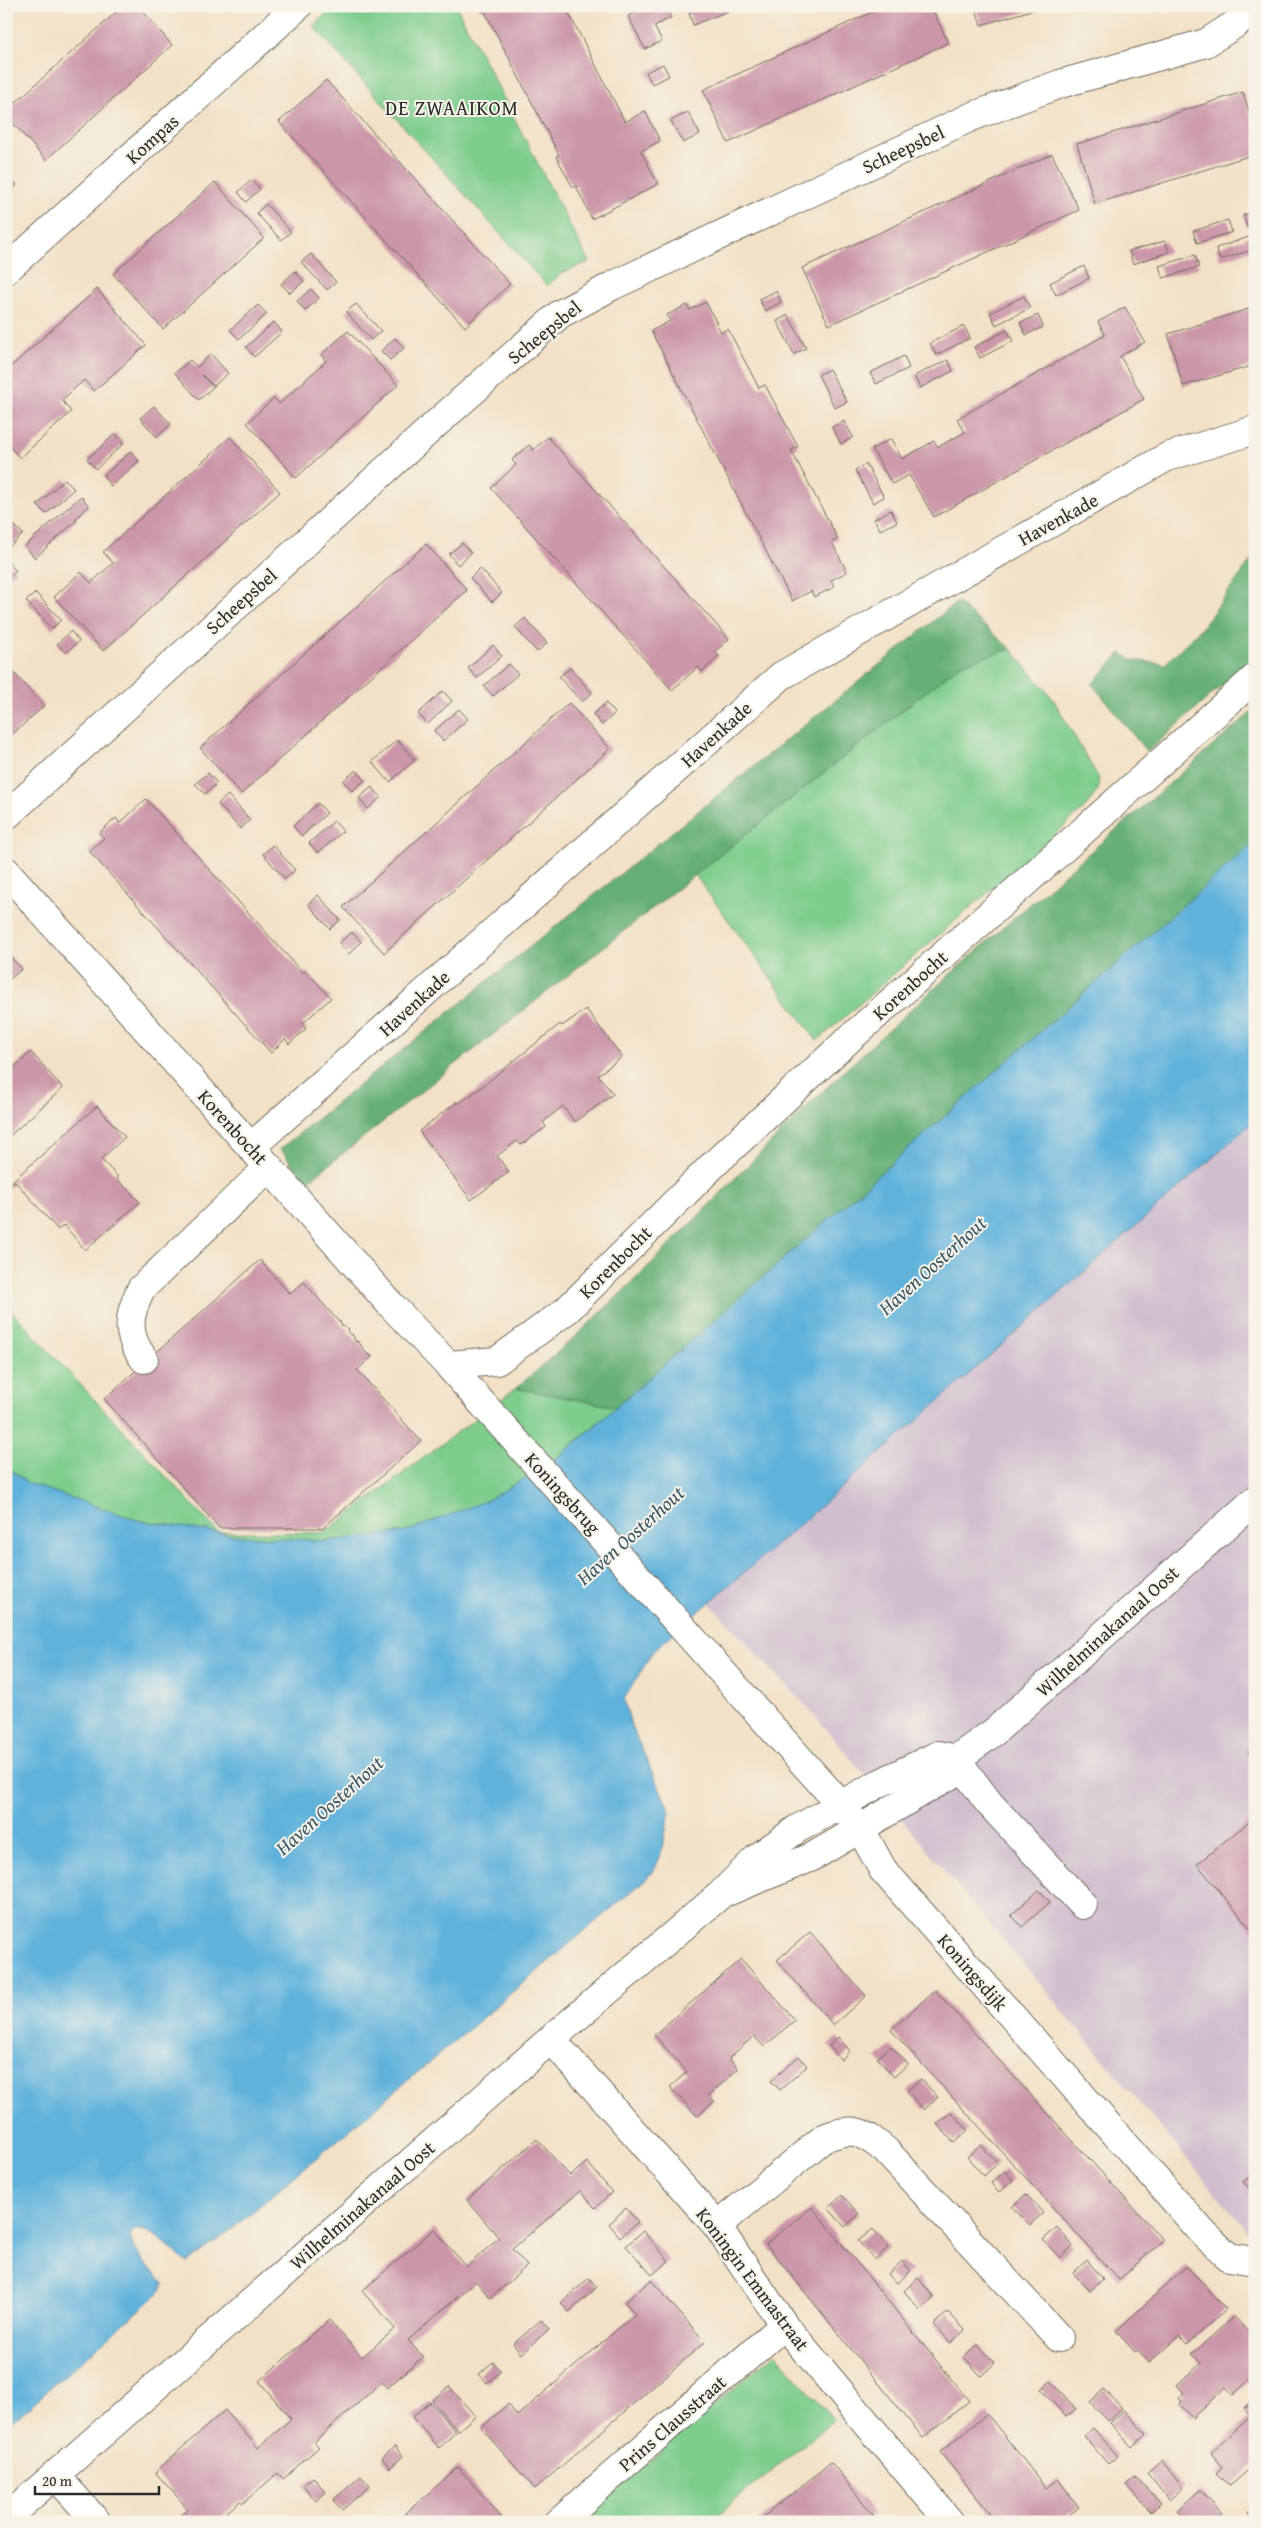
<svg xmlns="http://www.w3.org/2000/svg" width="1261" height="2528" viewBox="0 0 1261 2528" font-family="'Gentium Book Plus',serif">
<style>
.industrial{fill:#d0bdcd}
.green{fill:#7ecd8d;stroke:#547c5c}
.forest{fill:#66b078;stroke:#486e52}
.water{fill:#60b2db;stroke:#466e83}
.building{fill:#cb96a9}
.lines{fill:none;stroke-linecap:round;stroke-linejoin:round}
.minor-casing{stroke:#716b61;stroke-width:30}
.minor{stroke:#fff;stroke-width:28}
.labels{text-anchor:middle;dominant-baseline:central;stroke-width:4;stroke-linejoin:round;paint-order:stroke}
.street-label{font-size:19px;fill:#2b2b2b;stroke:#f7f3e8}
.neighbourhood-label{font-size:20px;letter-spacing:1px;fill:#2b2b2b;stroke:#f7f3e8}
.water-label{font-size:20px;font-style:italic;fill:#3e5a69;stroke:#f7f3e8}
</style>
<rect width="100%" height="100%" fill="#f7f3e8"/>
<filter id="ink" filterUnits="userSpaceOnUse"><feTurbulence type="fractalNoise" baseFrequency=".02" numOctaves="2"/><feDisplacementMap in="SourceGraphic" scale="10" xChannelSelector="R" yChannelSelector="G"/><feConvolveMatrix kernelMatrix="1 2 1 2 8 2 1 2 1" color-interpolation-filters="sRGB"/></filter>
<filter id="wash" filterUnits="userSpaceOnUse"><feTurbulence type="fractalNoise" baseFrequency=".0096" numOctaves="4" result="noise"/><feDisplacementMap in="SourceGraphic" scale="20" xChannelSelector="R" yChannelSelector="G"/><feGaussianBlur stdDeviation="1.12" result="paint"/><feColorMatrix in="noise" values="0 0 0 0 0 0 0 0 0 0 0 0 0 0 0 0 0 1.4 0 .05"/><feComposite in="paint" operator="in"/></filter>
<g filter="url(#wash)">
<rect width="100%" height="100%" fill="#f2e1c6"/>
<path class="industrial" d="M1255 1009V2240L815 1716 662 1552Z"/>
<path class="green" d="M335 6H456L589 262 562 273 547 286 313 26Z
M1011 649 1053 699 1098 777 1099 788 1086 807 817 1041 695 875 961 664Z
M6 1305 218 1532 324 1533 516 1388 616 1407 553 1461 488 1500 405 1532 326 1541 238 1536 137 1520 27 1483 6 1466Z
M775 2353 834 2420 709 2522H579Z"/>
<path class="forest" d="M1255 555V656L1147 752 1092 684 1121 653 1131 660 1165 664 1204 625Z
M957 602 1011 649 961 664 307 1182 280 1149Z
M1255 709V842L616 1407 516 1388C626 1297 721 1189 824 1090 963 958 1111 836 1255 709Z"/>
<path class="water" d="M1255 842V1120L804 1521 654 1650 624 1699 631 1726 670 1811 660 1857 655 1869 645 1880 231 2230 187 2263C175 2253 149 2223 132 2231L130 2236 133 2246 144 2262 164 2283 158 2294 6 2427V1466L27 1483 137 1520 238 1536 326 1541 405 1532 488 1500 553 1461 580 1439Z"/>
<g id="blocks">
<path class="building" d="M123 6H140L139 7 172 45 46 160 12 122 6 127V111Z
M478 6H565L625 122 645 111 660 141 641 151 658 184 592 219 576 186 573 188 556 156 559 155 483 8 480 10Z
M665 6 671 18 654 26 662 41 645 49 628 16 645 8 649 14Z
M705 6H727L728 11 693 25 689 13Z
M885 6H931L948 43 728 143 703 90Z
M975 6H1042V7L981 25Z
M663 64 669 76 652 84 646 72Z
M326 80 510 284 465 327 279 122Z
M1243 92 1255 130V154L1095 204 1077 144Z
M688 112 700 134 683 143 671 121Z
M1052 154 1079 210 829 325 802 268Z
M6 174 17 185 6 195Z
M252 180 260 189 246 202 238 192Z
M215 182 264 238 163 329 113 274Z
M266 204 291 232 281 240 256 213Z
M1255 212V225L1247 227 1243 215Z
M1228 220 1232 232 1197 243 1193 231Z
M1252 236 1255 249 1220 260 1216 248Z
M1165 241 1169 252 1133 264 1129 251Z
M311 254 336 282 327 290 301 262Z
M1195 255 1199 267 1163 278 1159 266Z
M1084 266 1089 278 1056 295 1050 283Z
M295 271 304 281 290 293 281 284Z
M97 289 146 345 94 391 84 380 62 400 71 412 20 458 10 447 6 450V371Z
M311 289 319 298 305 311 297 301Z
M776 291 781 302 765 311 759 299Z
M1024 296 1030 308 996 325 990 313Z
M706 302 721 332 728 329 759 388 765 385 798 447 791 450 838 539 832 542 847 572 831 580 834 587 814 597 811 591 792 601 651 331 670 321 667 315 687 305 690 310Z
M356 304 381 331 371 340 346 312Z
M258 305 267 314 239 339 230 330Z
M1125 307 1145 342 1120 356 1144 399 934 517 909 475 892 484 872 449 891 439 902 459 934 441 938 447 965 432 957 419 1105 335 1098 322Z
M1255 307V365L1183 386 1168 334Z
M788 315 806 348 794 354 777 321Z
M1038 315 1043 327 1026 335 1020 323Z
M274 322 282 332 254 357 246 347Z
M964 326 970 338 936 355 930 343Z
M1007 330 1013 341 980 358 974 347Z
M348 331 398 385 296 478 247 423 274 398 279 404 326 361 321 355Z
M395 338 404 348 390 360 381 351Z
M211 354 228 373 214 386 202 375 213 387 199 400 175 373 190 360 197 367Z
M904 356 909 368 876 384 870 373Z
M948 360 953 371 920 388 914 376Z
M829 369 847 402 835 408 818 375Z
M154 406 171 424 157 437 140 418Z
M844 421 853 437 841 444 832 427Z
M115 434 124 443 96 469 87 459Z
M230 437 280 492 103 651 54 597 81 572 91 583 113 563 103 552Z
M548 437 729 639 715 652 719 656 702 672 698 667 672 690 491 488 516 465 512 460 529 445 533 450Z
M131 451 139 461 111 486 103 476Z
M866 464 884 497 873 503 855 470Z
M65 479 74 489 46 514 37 505Z
M81 496 89 506 75 519 77 520 35 558 25 546Z
M891 510 897 522 880 530 874 519Z
M14 525 23 534 9 547 6 544V532Z
M462 543 471 553 458 565 449 554Z
M426 544 467 590 241 794 200 748Z
M6 560 16 571 6 580Z
M480 568 502 593 492 602 470 578Z
M36 593 61 620 52 629 26 601Z
M525 618 547 643 537 652 515 627Z
M71 631 79 641 66 653 57 644Z
M493 645 502 656 477 678 468 668Z
M6 664 44 706 6 740Z
M509 664 518 674 493 696 484 686Z
M570 668 592 693 582 702 559 677Z
M443 691 452 701 428 724 418 714Z
M569 703 610 749 384 953 343 907Z
M606 703 615 713 602 725 593 714Z
M459 709 468 719 443 741 434 731Z
M397 740 415 760 390 782 372 762Z
M356 770 365 780 352 791 343 781Z
M208 773 217 783 205 794 195 784Z
M372 787 381 797 368 809 359 798Z
M228 795 250 820 240 829 218 804Z
M146 799 282 950 303 973 306 971 331 998 302 1024 306 1029 289 1044 285 1039 271 1053 89 851 104 838 99 833 116 818 120 823Z
M318 803 327 813 302 836 293 826Z
M334 821 343 831 318 853 309 843Z
M273 845 295 870 285 879 263 854Z
M318 895 340 920 330 929 308 904Z
M352 932 361 942 349 954 339 943Z
M6 952 22 969 6 982Z
M586 1009 622 1057 598 1075 613 1094 575 1122 563 1106 543 1122 546 1127 521 1145 517 1141 497 1156 509 1172 471 1200 419 1131 457 1102 458 1104 479 1089 560 1024 562 1026Z
M31 1052 63 1088 6 1139V1075Z
M97 1106 125 1137 101 1159 118 1177 117 1179 140 1202 85 1250 64 1225 58 1230 15 1181 10 1187 8 1185Z
M260 1260 290 1294 304 1282 339 1322 340 1321 341 1325 349 1330 347 1331 350 1335 352 1334 356 1342 358 1341 368 1355 370 1354 372 1357 357 1370 421 1441 323 1528H219L104 1399Z
M1255 1746V1760L1248 1752Z
M1255 1817V1934L1197 1864Z
M1039 1890 1050 1902 1022 1927 1011 1915Z
M810 1932 866 1996 833 2025 777 1960Z
M741 1959 795 2020 764 2047 754 2036 729 2058 738 2069 709 2095 714 2101 697 2116 670 2087 687 2072 654 2035Z
M935 1990 1163 2240 1119 2280 891 2030Z
M838 2037 850 2051 841 2060 829 2046Z
M891 2046 908 2064 894 2077 877 2058Z
M799 2056 807 2066 780 2090 771 2081Z
M921 2079 938 2097 924 2110 907 2091Z
M951 2112 968 2130 954 2143 937 2124Z
M537 2139 570 2176 587 2162 612 2192 595 2208 580 2191 512 2249 527 2266 509 2282 490 2298 476 2281 408 2340 423 2357 387 2388 382 2382 314 2442 319 2447 283 2479 278 2473 243 2503 240 2501 216 2522H173L188 2509 155 2472 225 2410 258 2448 291 2419 259 2381 329 2320 362 2357 395 2329 362 2291 434 2229 466 2267 483 2252 499 2238 467 2200Z
M981 2145 998 2163 984 2176 967 2157Z
M1005 2171 1013 2180 999 2193 991 2183Z
M1255 2172V2195L1243 2182Z
M1026 2194 1043 2213 1030 2225 1012 2207Z
M842 2195 859 2214 845 2227 828 2208Z
M812 2207 969 2401 923 2438 766 2244Z
M626 2208 638 2222 620 2237 609 2224Z
M1057 2227 1073 2246 1060 2258 1043 2240Z
M873 2229 889 2247 875 2260 858 2241Z
M643 2231 669 2261 652 2275 626 2246Z
M1087 2260 1103 2279 1090 2291 1073 2273Z
M902 2261 911 2271 897 2283 888 2274Z
M1187 2266 1226 2309 1187 2344 1179 2336 1149 2363 1138 2350 1135 2352 1116 2331Z
M589 2278 597 2287 569 2312 561 2303Z
M918 2278 934 2297 920 2310 904 2291Z
M651 2280 705 2342 535 2489 481 2428 508 2404 517 2416 612 2334 635 2314 625 2302Z
M948 2312 965 2330 951 2343 934 2324Z
M1234 2316 1255 2340V2375L1233 2395 1226 2387 1192 2418 1180 2404 1182 2401 1179 2398 1184 2393 1177 2385 1201 2363 1192 2354Z
M541 2320 549 2329 521 2354 513 2344Z
M978 2345 995 2363 981 2376 964 2357Z
M493 2362 501 2371 487 2383 479 2374Z
M1051 2381 1076 2409 1066 2417 1041 2389Z
M449 2386 475 2416 458 2431 432 2401Z
M1104 2389 1122 2408 1108 2421 1090 2402Z
M1255 2398V2464L1230 2486 1217 2473 1223 2467 1211 2453 1251 2416 1244 2408Z
M430 2402 456 2432 439 2448 412 2417Z
M1124 2410 1146 2434 1132 2447 1110 2423Z
M987 2414 1046 2488 1058 2479 1079 2507 1068 2516 1073 2522H997L961 2478 940 2452Z
M1093 2428 1118 2456 1108 2464 1084 2436Z
M395 2446 403 2456 390 2468 382 2458Z
M1161 2460 1183 2488 1169 2500 1147 2473Z
M831 2462 873 2515 864 2522H757Z
M458 2467 502 2518 497 2522H396Z
M361 2476 370 2486 342 2510 333 2500Z
M1135 2476 1160 2503 1151 2512 1126 2484Z
M313 2477 326 2492 316 2501 303 2485Z
M1200 2490 1222 2514 1213 2522H1188L1177 2510Z
M1255 2508V2520L1249 2513Z"/>
</g>
</g>
<g filter="url(#ink)">
<use href="#blocks" fill-opacity="0" stroke="#716b61" stroke-width="1"/>
<g class="lines">
<defs>
<path id="minor" d="M6 270 298 6
M6 816 438 422 560 314 612 286 971 117 1060 84 1206 43 1237 23 1249 6
M6 871 391 1305 448 1365 497 1361 567 1310 713 1165 847 1041 1255 678
M251 1147 781 676 1167 457 1255 430
M144 1359C125 1334 128 1316 141 1289L269 1167
M448 1365 840 1804 861 1830 883 1870 1204 2234 1229 2257 1255 2261
M956 1759 989 1803 1083 1905
M729 1891 812 1857 952 1774 956 1759 994 1732 1255 1500
M551 2039 717 2226 784 2325 950 2522
M717 2226 824 2138C855 2126 862 2131 886 2151L1059 2338
M55 2475 97 2522
M6 2518 551 2039 720 1895 757 1858 797 1829 878 1784 938 1755 956 1759
M559 2522 784 2325"/>
</defs>
<use href="#minor" class="minor-casing"/>
<use href="#minor" class="minor"/>
</g>
</g>
<g class="labels">
<g class="street-label">
<text transform="translate(152 139) rotate(-42)">Kompas</text>
<text transform="translate(903 149) rotate(-25)">Scheepsbel</text>
<text transform="translate(544 332) rotate(-39)">Scheepsbel</text>
<text transform="translate(1058 519) rotate(-29)">Havenkade</text>
<text transform="translate(241 601) rotate(-42)">Scheepsbel</text>
<text transform="translate(716 734) rotate(-42)">Havenkade</text>
<text transform="translate(910 985) rotate(-42)">Korenbocht</text>
<text transform="translate(414 1003) rotate(-42)">Havenkade</text>
<text transform="translate(233 1127) rotate(48)">Korenbocht</text>
<text transform="translate(615 1262) rotate(-45)">Korenbocht</text>
<text transform="translate(563 1493) rotate(48)">Koningsbrug</text>
<text transform="translate(1107 1631) rotate(-42)">Wilhelminakanaal Oost</text>
<text transform="translate(973 1972) rotate(49)">Koningsdijk</text>
<text transform="translate(362 2205) rotate(-41)">Wilhelminakanaal Oost</text>
<text transform="translate(753 2279) rotate(53)">Koningin Emmastraat</text>
<text transform="translate(672 2423) rotate(-41)">Prins Clausstraat</text>
</g>
<g class="neighbourhood-label">
<text x="452" y="107">DE ZWAAIKOM</text>
</g>
<g class="water-label">
<text transform="translate(932 1265) rotate(-42)">Haven Oosterhout</text>
<text transform="translate(630 1535) rotate(-42)">Haven Oosterhout</text>
<text transform="translate(329 1805) rotate(-42)">Haven Oosterhout</text>
</g>
</g>
<rect width="1261" height="2528" fill="none" stroke="#f7f3e8" stroke-width="25"/>
<path d="M35 2486v8h124v-8" fill="none" stroke="#2b2b2b" stroke-width="2.5"/>
<text x="42" y="2486" font-size="15" fill="#2b2b2b" stroke="#f7f3e8" stroke-width="4" paint-order="stroke">20 m</text>
</svg>
